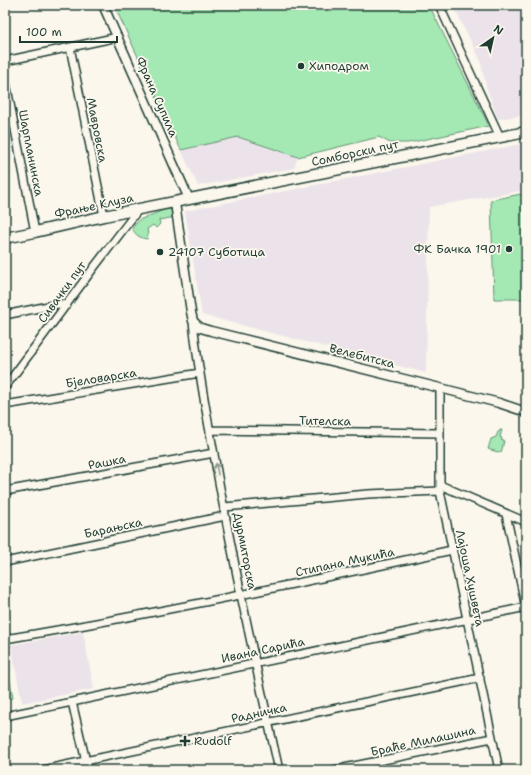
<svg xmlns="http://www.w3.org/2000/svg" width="531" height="775" viewBox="0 0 531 775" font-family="'Shantell Sans',sans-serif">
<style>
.built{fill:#ece3ea}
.green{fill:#a4e8b3;stroke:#629274}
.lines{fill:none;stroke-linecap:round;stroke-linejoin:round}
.minor-casing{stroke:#1f3d34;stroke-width:10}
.tertiary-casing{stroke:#1f3d34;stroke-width:11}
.secondary-casing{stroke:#1f3d34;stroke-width:13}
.minor{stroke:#fbf7ec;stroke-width:7}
.tertiary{stroke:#fbf7ec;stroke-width:8}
.secondary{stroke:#fbf7ec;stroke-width:10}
.oneway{stroke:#8d9a90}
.poi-dot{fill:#1f3d34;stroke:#fbf7ec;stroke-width:1.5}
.labels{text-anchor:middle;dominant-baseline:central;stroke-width:3.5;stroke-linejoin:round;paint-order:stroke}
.poi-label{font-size:12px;fill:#1f3d34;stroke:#fbf7ec;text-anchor:start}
.street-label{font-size:12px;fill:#1f3d34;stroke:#fbf7ec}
</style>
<rect width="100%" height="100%" fill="#fbf7ec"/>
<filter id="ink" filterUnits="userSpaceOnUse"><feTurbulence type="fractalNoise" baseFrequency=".025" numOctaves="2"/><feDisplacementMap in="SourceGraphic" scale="8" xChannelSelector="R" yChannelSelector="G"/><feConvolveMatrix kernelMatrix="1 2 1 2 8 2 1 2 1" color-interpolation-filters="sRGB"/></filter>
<g filter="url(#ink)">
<path class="built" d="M453 5H526V115L498 119 486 86 480 59 464 28Z
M238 137 298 157 294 168 198 186 181 150Z
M526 143V190L429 207 426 373 202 315 185 211Z
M83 632 94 689 22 703 11 645Z"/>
<path class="green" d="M114 5H429L489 126 408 143H390L379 137 298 157 238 137 181 150Z
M526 193V299H494L491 200Z
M166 209C172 208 174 212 176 217L159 220 160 224 156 228 153 225 147 229 148 235 147 239C140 238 135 235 132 228L139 220Z
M500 430H502L500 437 502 438 501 440 504 441 501 453 488 449 491 439 496 437 498 432H499Z
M7 661 13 698 5 699V662Z"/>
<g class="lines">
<defs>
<path id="minor" d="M439 5 500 137
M70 47 104 216
M5 61 118 37
M5 78 35 232
M5 315 58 304 67 305
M193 321C198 373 209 425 218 477 236 575 257 673 279 770
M5 387 92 270 138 210
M440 388V491L499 770
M5 405 200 373
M210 430 440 433
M440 485 526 522
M5 491 214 453
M224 507 368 494 440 491
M506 514 526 608
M5 562 225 516
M5 639C155 614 304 582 452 550
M72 702 88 770
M5 716 526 607
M42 770 480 678
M334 770 492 738"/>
<path id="tertiary" d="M103 5 189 199
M175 203 191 312 193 321 197 325 201 328 211 331 440 388 499 403 526 412"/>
<path id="secondary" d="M5 238 35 232 104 216 526 132"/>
</defs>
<use href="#minor" class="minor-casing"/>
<use href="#tertiary" class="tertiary-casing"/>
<use href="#secondary" class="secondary-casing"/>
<use href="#minor" class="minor"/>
<use href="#tertiary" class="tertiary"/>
<use href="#secondary" class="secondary"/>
</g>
<defs><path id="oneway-shaft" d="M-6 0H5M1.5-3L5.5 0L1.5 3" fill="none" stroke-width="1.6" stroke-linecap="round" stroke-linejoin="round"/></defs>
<use class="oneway" href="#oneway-shaft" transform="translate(217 469) rotate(-100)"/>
</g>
<g class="poi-dot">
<circle cx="301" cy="66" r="4"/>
<circle cx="509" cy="249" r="4"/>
<circle cx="160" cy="252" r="4"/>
<path d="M183 735h4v4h4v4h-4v4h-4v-4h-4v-4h4z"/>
</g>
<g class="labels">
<g class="poi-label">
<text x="309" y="66">Хиподром</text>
<text x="501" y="249" text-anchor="end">ФК Бачка 1901</text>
<text x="168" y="252">24107 Суботица</text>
<text x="194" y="741">Rudolf</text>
</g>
<g class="street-label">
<text transform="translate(157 97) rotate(66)">Франа Супила</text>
<text transform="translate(97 130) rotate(79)">Мавровска</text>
<text transform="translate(31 153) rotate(79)">Шарпланинска</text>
<text transform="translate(355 153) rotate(-12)">Сомборски пут</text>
<text transform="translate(94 206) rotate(-12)">Фрање Клуза</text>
<text transform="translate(62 292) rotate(-54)">Сивачки пут</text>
<text transform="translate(362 356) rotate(14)">Велебитска</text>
<text transform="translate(101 378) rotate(-9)">Бјеловарска</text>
<text transform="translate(325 421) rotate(1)">Тителска</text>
<text transform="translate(107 462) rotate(-11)">Рашка</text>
<text transform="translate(113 528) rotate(-12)">Барањска</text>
<text transform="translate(245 551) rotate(79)">Дурмиторска</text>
<text transform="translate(345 562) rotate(-12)">Стипана Мукића</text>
<text transform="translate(470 578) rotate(78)">Лајоша Хушвета</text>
<text transform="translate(263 650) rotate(-12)">Ивана Сарића</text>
<text transform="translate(259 713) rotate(-12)">Радничка</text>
<text transform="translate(423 741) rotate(-12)">Браће Милашина</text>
</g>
</g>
<rect width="531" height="775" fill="none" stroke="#fbf7ec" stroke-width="20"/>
<rect x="10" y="10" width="511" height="755" fill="none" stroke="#1f3d34" stroke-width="1.5" filter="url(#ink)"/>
<g transform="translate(493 38) rotate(34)" stroke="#fbf7ec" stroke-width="3" paint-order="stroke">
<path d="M0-3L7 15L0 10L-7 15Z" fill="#1f3d34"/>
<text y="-6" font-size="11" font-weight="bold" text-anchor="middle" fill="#1f3d34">N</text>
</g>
<path d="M20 36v6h97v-6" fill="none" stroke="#1f3d34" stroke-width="2"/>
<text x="26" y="36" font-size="12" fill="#1f3d34" stroke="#fbf7ec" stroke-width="3" paint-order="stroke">100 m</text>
</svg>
